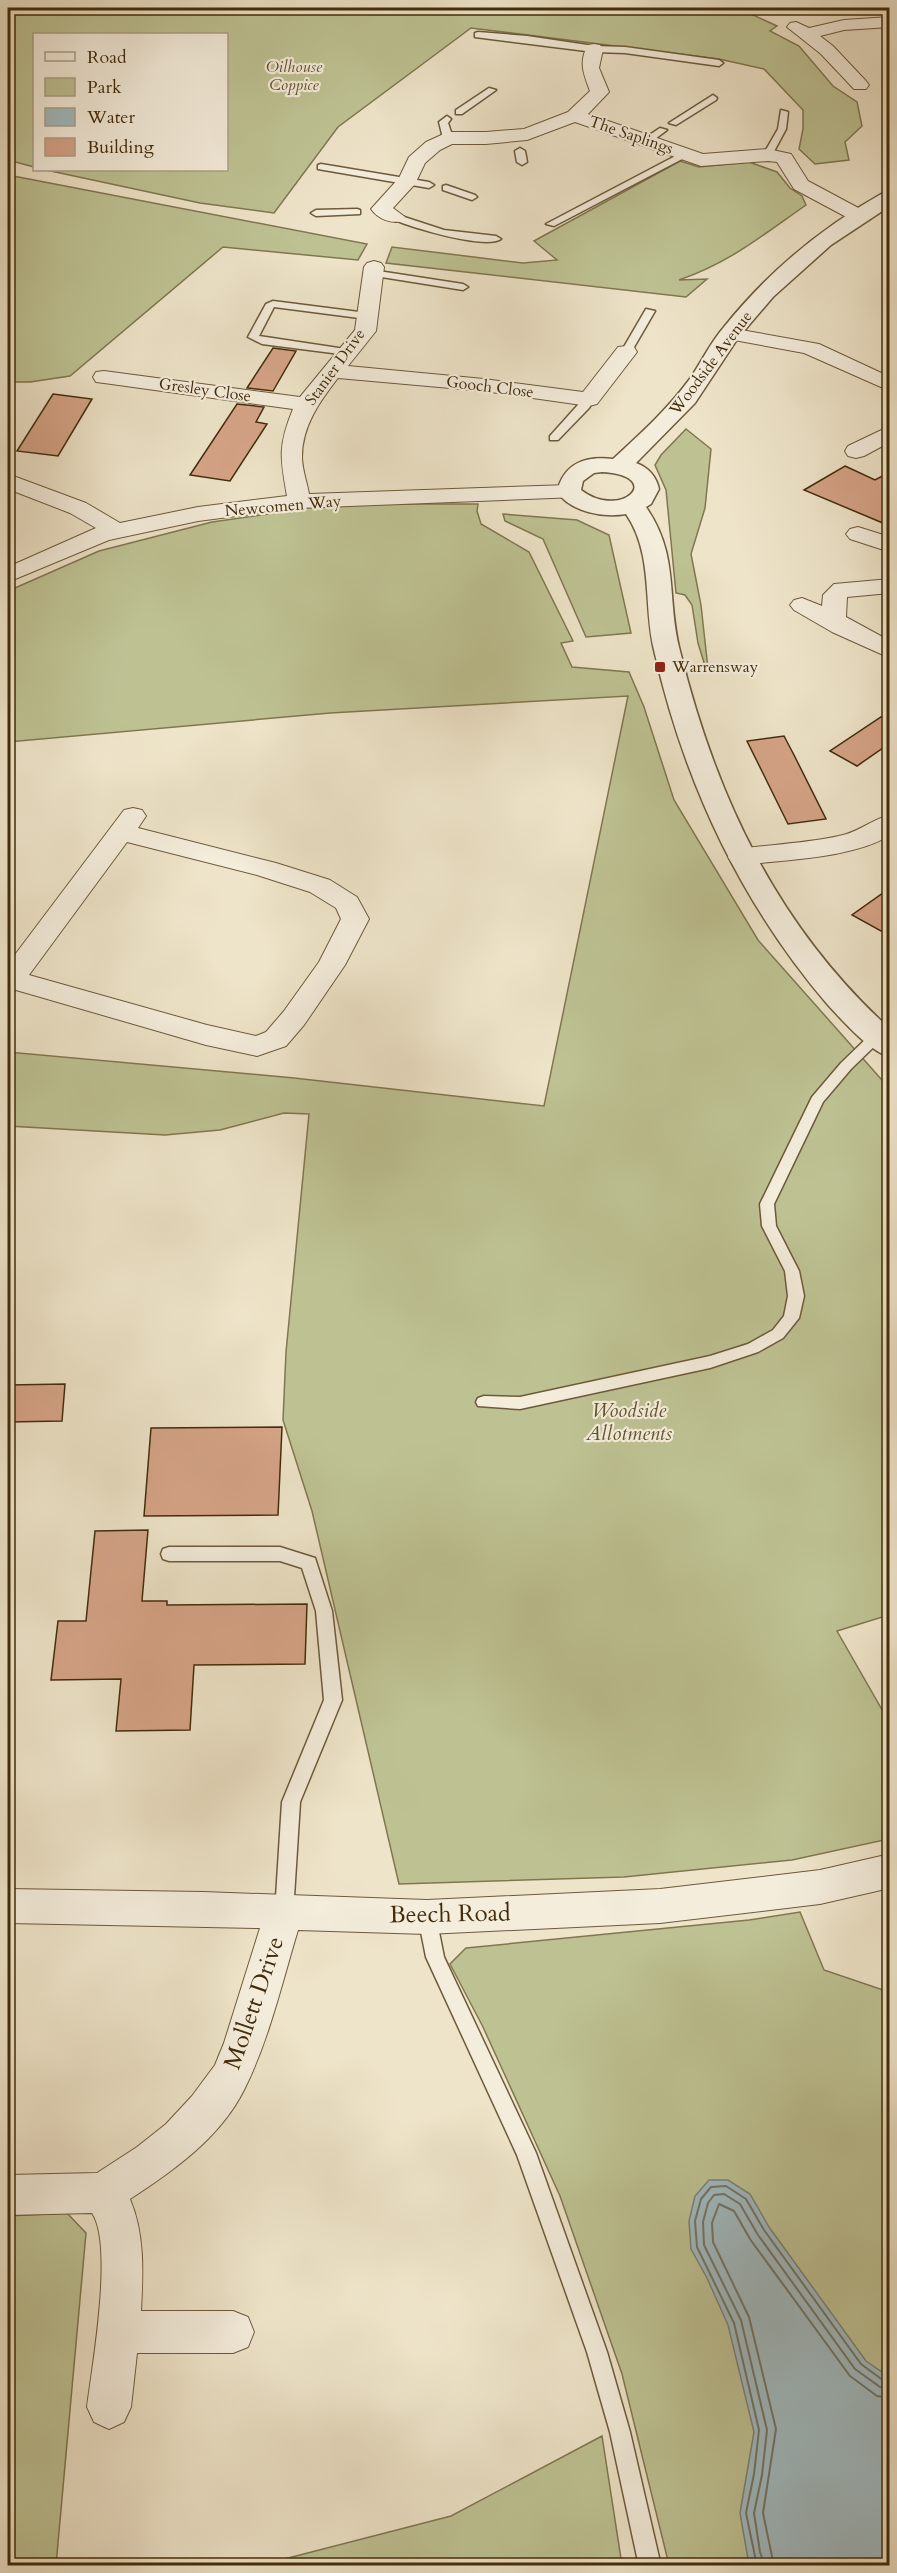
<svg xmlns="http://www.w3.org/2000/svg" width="897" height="2573" viewBox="0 0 897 2573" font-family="Cardo,serif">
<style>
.green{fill:#bec293;stroke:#80774f;stroke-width:1.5}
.water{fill:#a0bbc2;stroke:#7a8279;stroke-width:1.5}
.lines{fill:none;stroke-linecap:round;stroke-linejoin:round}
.shore{stroke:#717466;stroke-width:2}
.building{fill:#d6a488;stroke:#422c0b;stroke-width:1.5}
.service-casing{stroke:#6d5a3a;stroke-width:3}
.minor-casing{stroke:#6d5a3a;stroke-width:2}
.tertiary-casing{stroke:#6d5a3a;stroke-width:3}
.service{fill:#f4eddc;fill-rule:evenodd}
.minor{fill:#f4eddc;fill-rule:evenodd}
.tertiary{fill:#f4eddc;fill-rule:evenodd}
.poi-dot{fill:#8f2418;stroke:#f4eddc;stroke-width:2}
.labels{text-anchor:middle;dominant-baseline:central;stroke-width:4.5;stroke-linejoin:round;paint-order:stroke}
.far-park-label{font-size:16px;font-style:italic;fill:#61522d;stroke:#f4eddc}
.far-street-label{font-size:16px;fill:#422c0b;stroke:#f4eddc}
.far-poi-label{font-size:16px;fill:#422c0b;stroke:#f4eddc;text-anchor:start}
.park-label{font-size:20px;font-style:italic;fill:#61522d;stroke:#f4eddc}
.near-street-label{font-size:24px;fill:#422c0b;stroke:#f4eddc}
</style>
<rect width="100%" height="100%" fill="#eee4c9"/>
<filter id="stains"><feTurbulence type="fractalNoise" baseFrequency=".00333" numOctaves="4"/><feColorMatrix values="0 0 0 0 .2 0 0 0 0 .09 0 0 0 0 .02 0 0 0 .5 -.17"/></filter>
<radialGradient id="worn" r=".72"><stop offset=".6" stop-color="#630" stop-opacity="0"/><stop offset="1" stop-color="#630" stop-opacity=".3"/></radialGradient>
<path class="green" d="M8 8H738L777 26 770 31 799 46 833 86 857 102 862 126 845 142 849 160 815 164 799 149 803 129V110L764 69 719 59 471 28 338 127 274 213 200 203 46 170H226V34H34V167L8 160Z
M680 161 699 167 749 162 777 172 790 188 802 196 806 205C763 235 729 263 679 280L707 279 686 297 386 263 392 247 523 263 557 260 534 241Z
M8 175 367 244 358 260 223 247 70 376 30 382H8Z
M686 429 711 449 705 508 691 554 701 605 708 669H706L698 643 692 605 685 595 676 593 666 490 655 465 661 455Z
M314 504H478L477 511 481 524 529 552 573 641 561 643 572 667 629 672 644 707 674 800 758 940 889 1088V1615L837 1631 889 1722V1839L792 1860 624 1877 399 1884 312 1511 283 1420 286 1352 309 1114 284 1113 220 1130 165 1135 8 1126V1052L294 1078 544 1106 628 696 330 713 8 742V591L99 551 212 522 303 509Z
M503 514 577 520 609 535 631 633 586 637 543 539 505 521Z
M800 1912 824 1970 889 1992V2565H669L622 2374 560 2196 483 2027 450 1964 466 1948 749 1920Z
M67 2213 86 2233 56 2565H8V2216Z
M602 2436 622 2565H261L451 2516Z"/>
<path class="water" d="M709 2180H728L750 2194 769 2227 866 2361 889 2377V2565L753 2566 748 2559 740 2513 754 2432 728 2325 707 2278 691 2249 689 2221 695 2196Z"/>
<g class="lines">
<path class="shore" d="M757 2566 746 2513 754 2474 759 2430 734 2323 697 2247 695 2221 701 2199 711 2187 726 2186 746 2199 764 2230 861 2364 884 2381 890 2382
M765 2566 760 2552 754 2513 762 2475 767 2430 741 2320 704 2245 703 2222 708 2203 714 2195 724 2194 740 2204 758 2235 855 2369 880 2387 890 2389
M774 2566 763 2513 776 2429 749 2317 713 2242 712 2223 719 2204 734 2211 750 2239 850 2376 877 2396 890 2398"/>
</g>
<path class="building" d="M273 348 296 351 273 391 247 388Z
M53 394 92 399 58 456 17 451Z
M237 404 264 407 256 422 267 424 230 481 190 475Z
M845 466 875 480 890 472V526L804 490Z
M890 711V743L857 766 830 751Z
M784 736 794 755 826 819 788 824 747 741Z
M890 888V936L852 915Z
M65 1384 62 1421 8 1422V1385Z
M282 1427 278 1515 144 1516 151 1428Z
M148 1530 142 1601H167V1605L307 1604 305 1664 194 1665 190 1730 116 1731 121 1679 51 1680 58 1621H86L95 1531Z"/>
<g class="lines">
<defs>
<path id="service" d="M478 32 527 36 594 46 625 47 719 60 723 63 719 66 625 53 594 52 475 37V33Z
M489 88 496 90 462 114H456V110Z
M713 95 717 98 716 100 676 125 669 123Z
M781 110 788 112 786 129 771 157H765L763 155 778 129Z
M447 116 451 119 448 123 453 138 448 141 443 138 439 122Z
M660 128 667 130 651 142H645V138Z
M520 148 525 151 527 162 522 165 517 162 515 151Z
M683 152 688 155 686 157 554 226 546 224Z
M321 164 429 182 434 185 429 188 318 169V165Z
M446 185 475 195 477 197 472 200 443 190V186Z
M357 209 360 210V214L316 216 311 213 316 210Z
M395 214 444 230 496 236 501 239C485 250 410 227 392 219L390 217Z
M372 270 463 284 468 287 463 290 369 275V271Z
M273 301 367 313 372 316 367 319 274 307 259 336 352 350V354L348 355 262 344 248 337 266 304Z
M646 309 655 311 630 354H622L621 352Z
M589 396 594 399 589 408 558 440H550V436L585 397Z
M877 1031 884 1036 882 1039 851 1069 823 1102 774 1204 776 1226 799 1271 804 1296 799 1318 783 1338 758 1352 710 1368 520 1409 478 1406 476 1402 478 1398 484 1396 520 1397 710 1356 748 1344 773 1330 784 1316 788 1296 785 1271 762 1226 760 1204 812 1097 841 1063 872 1033Z
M169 1547H280L315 1558 332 1611 342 1700 300 1802 293 1913 290 1919 284 1921 278 1919 275 1913 282 1802 324 1700 316 1611 302 1568 280 1561H169L163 1559 161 1554 163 1549Z
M427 1909 433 1911 436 1917 444 1957 536 2153 607 2352 630 2432 661 2566H639L610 2432 587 2352 517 2155 426 1957 418 1917 421 1911Z"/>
<path id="minor" d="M890 17V27L844 30 820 36 833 46 866 81 869 85 866 89H854L821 54 787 27 790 23 796 22 809 28 844 20Z
M594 44 600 45 603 49 599 68 609 92 588 114 703 154 768 149 791 154 808 181 864 211 867 215 864 219H850L794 189 777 162 768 161 701 166 575 122 527 140 486 144H452L440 150 425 163 415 184 393 208 405 217 402 221C391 224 378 219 371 209L399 178 409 157 426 142 448 132H486L524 129 568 112 590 91C584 75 578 62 588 45Z
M374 261 381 263 384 267 376 331 348 366 484 379 583 392 618 347 626 346 634 347 637 352 597 404 589 406 484 391 338 378C320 401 302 426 302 457 302 469 307 482 309 494L569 485 577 487 580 492 577 497 299 508 198 521 109 540 8 582V567L96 528 70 513 8 489V474L86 503 120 523 198 507 287 496C280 457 278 446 293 409L104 383 96 382 93 377 96 372 104 371 300 397 355 330 364 267 367 263Z
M730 328 819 344 890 377V391L804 353 723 338 719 334 723 330Z
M890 426V442L864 456 856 458 848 456 845 451 848 446Z
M858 527 890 537V552L850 539 846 534 850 529Z
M890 579V593L847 597 846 617 890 641V658L832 632 794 610 790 605 794 600 802 598 822 606 823 595 834 584Z
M133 808 142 810 146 816 138 828 276 863 330 880 357 897 369 919 345 965 304 1025 286 1046 257 1056 206 1045 16 990 8 992V964L124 810ZM127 842 257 875 310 892 336 908 341 919 319 962 284 1011 266 1032 256 1036 207 1025 29 975Z
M890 815V835C855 858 783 860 741 865L732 863 728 857 732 851 741 849C774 844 810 843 843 835 860 831 873 819 890 815Z
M890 1854V1888L820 1904 660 1923 427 1934 298 1930C282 1983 269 2040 244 2090 220 2138 173 2171 130 2199 145 2235 143 2272 141 2311H233L248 2317 254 2332 248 2347 233 2353H137L131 2407 124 2422 109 2429 94 2422 87 2407C92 2367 114 2245 92 2213L8 2215V2175L97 2173 137 2147 166 2124 192 2096 215 2065 224 2043 260 1928 8 1923V1889L203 1892 427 1900 660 1889 820 1870Z"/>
<path id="tertiary" d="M890 191V206L831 245 773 297 738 338 695 403 636 463C649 468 656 476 659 489L651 504 646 507C680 556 666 598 680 651 716 797 777 926 890 1029V1057C869 1051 843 1021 828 1005 740 902 684 782 654 650 643 605 654 555 626 514 604 518 571 512 557 492 564 463 585 456 613 459 640 434 667 410 689 380 701 363 710 343 724 327 768 272 821 228 883 193ZM602 472C667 476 621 521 581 490L583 481 594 473Z"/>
</defs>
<use href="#service" class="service-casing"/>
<use href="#minor" class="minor-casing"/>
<use href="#tertiary" class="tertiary-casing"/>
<use href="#service" class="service"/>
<use href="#minor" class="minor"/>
<use href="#tertiary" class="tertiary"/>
</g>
<rect class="poi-dot" x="654" y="661" width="12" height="12" rx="3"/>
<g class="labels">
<g class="far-park-label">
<text x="294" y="67">Oilhouse<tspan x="294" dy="18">Coppice</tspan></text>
</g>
<g class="far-street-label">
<text transform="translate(631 135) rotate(19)">The Saplings</text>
<text transform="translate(711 363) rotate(-53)">Woodside Avenue</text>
<text transform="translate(335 367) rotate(-54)">Stanier Drive</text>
<text transform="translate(490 387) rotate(7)">Gooch Close</text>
<text transform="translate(205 390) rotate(8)">Gresley Close</text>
<text transform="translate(283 506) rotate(-5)">Newcomen Way</text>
</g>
<g class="far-poi-label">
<text x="672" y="667">Warrensway</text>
</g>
<g class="park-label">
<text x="629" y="1410">Woodside<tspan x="629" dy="23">Allotments</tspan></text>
</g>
<g class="near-street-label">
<text transform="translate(450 1914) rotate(-1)">Beech Road</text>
<text transform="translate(254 2003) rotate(-71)">Mollett Drive</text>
</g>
</g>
<rect width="897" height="2573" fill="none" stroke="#eee4c9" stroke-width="30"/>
<rect x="9" y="9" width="879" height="2555" fill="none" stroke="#422c0b" stroke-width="3"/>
<rect x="15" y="15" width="867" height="2543" fill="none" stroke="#422c0b" stroke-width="1.5"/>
<rect x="33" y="33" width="195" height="138" fill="#f4eddc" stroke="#ada088" stroke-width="1.5"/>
<rect x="45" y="52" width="30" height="9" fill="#f4eddc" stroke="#ada088" stroke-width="1.5"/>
<text x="87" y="63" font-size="18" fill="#422c0b">Road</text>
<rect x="45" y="78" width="30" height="18" fill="#bec293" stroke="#ada088" stroke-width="1.5"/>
<text x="87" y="93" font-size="18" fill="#422c0b">Park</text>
<rect x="45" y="108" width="30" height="18" fill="#a0bbc2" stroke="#ada088" stroke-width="1.5"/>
<text x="87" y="123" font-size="18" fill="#422c0b">Water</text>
<rect x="45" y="138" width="30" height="18" fill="#d6a488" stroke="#ada088" stroke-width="1.5"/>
<text x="87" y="153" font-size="18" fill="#422c0b">Building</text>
<rect width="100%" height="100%" filter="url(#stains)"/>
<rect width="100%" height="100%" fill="url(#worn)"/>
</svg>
